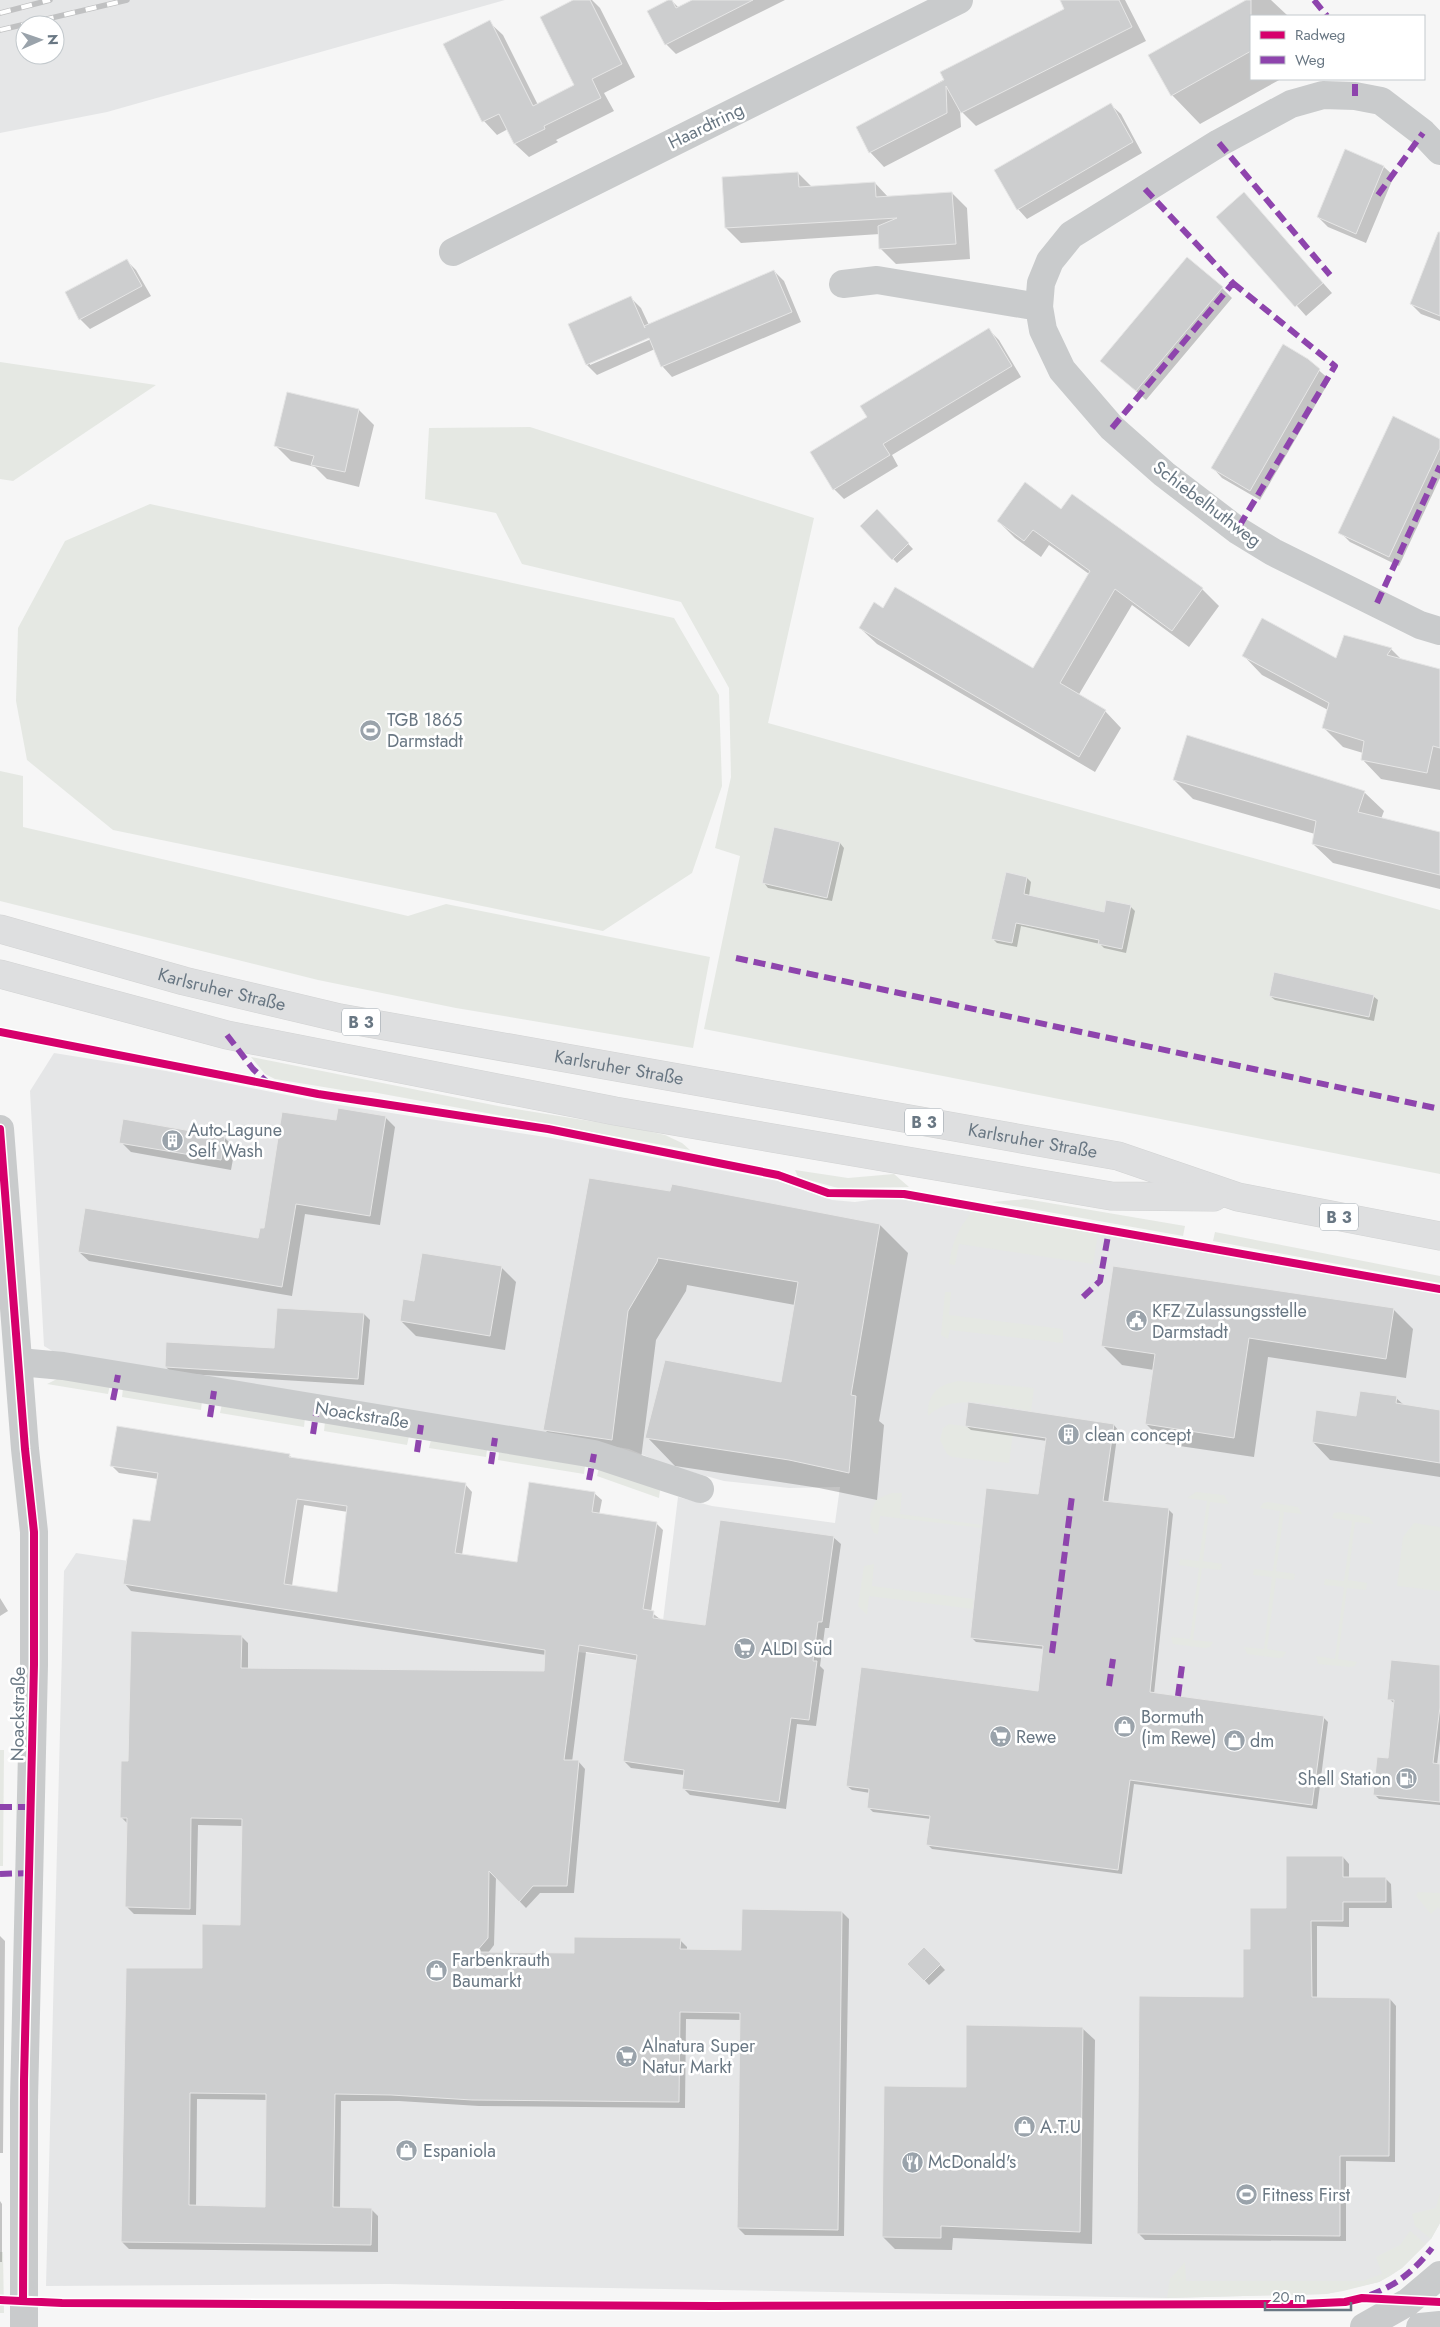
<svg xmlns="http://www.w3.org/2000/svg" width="1440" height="2327" viewBox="0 0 1440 2327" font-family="Jost,sans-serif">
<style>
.built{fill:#e5e6e7;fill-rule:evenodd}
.green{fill:#e5e8e3}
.shadow{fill:#0003;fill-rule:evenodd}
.building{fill:#cdcecf;stroke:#e6e6e6;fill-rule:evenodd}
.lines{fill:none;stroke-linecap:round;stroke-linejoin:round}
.major-casing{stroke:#d2d3d3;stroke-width:29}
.minor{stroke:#c9cbcc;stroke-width:28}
.major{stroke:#dedfe0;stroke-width:28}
.rail-casing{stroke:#c0c1c2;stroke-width:5.5}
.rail{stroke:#fff;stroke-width:4;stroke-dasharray:11;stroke-linecap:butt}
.quiet{stroke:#8e44ad;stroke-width:6;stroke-dasharray:12 6;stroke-linecap:butt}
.cycleway-casing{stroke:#fff;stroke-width:11}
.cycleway{stroke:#d6006c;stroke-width:8}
.labels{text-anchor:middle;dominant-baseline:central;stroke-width:5;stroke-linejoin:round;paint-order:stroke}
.shield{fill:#fff;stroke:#96a0a8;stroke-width:1}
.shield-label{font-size:16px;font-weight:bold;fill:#697783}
.street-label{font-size:18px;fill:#697783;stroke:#fff}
.poi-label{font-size:18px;fill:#697783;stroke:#fff;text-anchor:start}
</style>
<rect width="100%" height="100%" fill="#f6f6f6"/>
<path class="built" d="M0 0H505L107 112 0 133ZM25 25H55V55H25Z
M54 1053 166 1071 327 1103 552 1138 778 1181 832 1200 855 1202 885 1198 900 1199 1440 1294V2223L1431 2239 1402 2268 1379 2282 1326 2294 1167 2298 389 2284 46 2286 64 1571 76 1553 581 1630 578 1652 658 1662 678 1497 712 1506 835 1523 840 1487 789 1488 724 1481 670 1466 629 1449 54 1352 44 1346 30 1091Z"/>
<path class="green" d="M0 362 156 385 13 481 0 479Z
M530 427 814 518 768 723 1440 910V1174L704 1029 740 856 715 848 731 777 729 688 681 602 522 564 496 513 425 499 429 428Z
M150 504 674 618 719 695 722 786 692 873 603 931 113 830 27 760 16 701 18 628 65 541Z
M0 771 23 776V827L408 916 446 904 710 957 693 1048 456 1008 318 980 0 901Z
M251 1057 498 1106 639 1129 665 1135 682 1143 690 1150 372 1092 348 1091 275 1079 265 1074Z
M795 1170 848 1178 894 1174 909 1187 838 1188 798 1177Z
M1026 1199 1185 1226 1183 1236 992 1202Z
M972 1212 1098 1234 1093 1264 959 1244 955 1265 949 1264C952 1243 958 1228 972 1212Z
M1215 1232 1440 1276V1283L1213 1241Z
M945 1292H951L949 1315 1063 1329V1343L950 1330 948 1339 941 1335Z
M67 1378 110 1385 108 1394 47 1384 57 1379Z
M959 1381 1034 1388 1031 1411C998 1407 954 1391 928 1416 927 1394 938 1384 959 1381Z
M123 1388 202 1401 201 1410 122 1397Z
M222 1404 305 1418 304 1427 220 1413Z
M325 1422 409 1436 407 1445 324 1431Z
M949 1424 1013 1433 1009 1463 952 1457 947 1454 940 1440 943 1428Z
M431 1440 487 1450 486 1457 429 1448Z
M499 1452 585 1466 584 1474 498 1460Z
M599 1468 660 1490 659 1498 597 1476Z
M1196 1492 1224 1495 1229 1504 1210 1502 1203 1561 1222 1564 1221 1570 1202 1568 1193 1640 1213 1642 1210 1647 1205 1648 1173 1644 1171 1637 1190 1639 1199 1568 1179 1565 1180 1559 1199 1561 1207 1501 1187 1498Z
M892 1493H902L900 1514 982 1525V1528L880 1516 878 1534 874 1533C866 1520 871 1511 877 1499Z
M1268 1502 1298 1507 1302 1514 1284 1512 1276 1571 1295 1574 1294 1580 1276 1578 1267 1649 1286 1652 1283 1657 1279 1658 1247 1654 1244 1647 1264 1649 1272 1577 1253 1575 1254 1569 1273 1571 1280 1511 1260 1508 1263 1503Z
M1340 1512 1369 1517 1374 1524 1355 1522 1348 1580 1367 1583 1366 1590 1347 1588 1338 1659 1357 1662 1355 1666 1350 1667 1318 1664 1316 1656 1335 1659 1344 1587 1324 1585 1325 1579 1344 1581 1352 1521 1332 1518 1334 1513Z
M1414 1523 1440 1527V1591L1397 1586 1403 1537Z
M874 1564 872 1586 974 1599 973 1609 869 1596 867 1615 858 1606 864 1566Z
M0 1750H4L3 1866H0Z
M1418 1892 1440 1893V1909L1438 1907 1431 1914 1416 1896Z
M1440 2194V2223L1431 2239 1415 2226 1412 2214 1436 2208Z
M1410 2231 1426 2244 1402 2268 1390 2276 1379 2282 1343 2291 1326 2294 1167 2298 1170 2279 1185 2262 1186 2281H1363L1382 2274 1376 2257 1400 2245Z
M0 2252H3L4 2313H0Z"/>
<path class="shadow" d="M576 0H592L600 8 635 77 604 93 614 111 556 140 558 142 529 157 515 144 508 129 497 135 484 121 445 45 489 22 503 35 538 105 576 85Z
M671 0 679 8 695 0H785L676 54 666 44Z
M1085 0H1125L1146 41 976 126 960 110 961 127 884 167 870 152 858 128Z
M1249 0H1271L1288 16H1251V79H1281L1200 124 1172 95Z
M1111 105 1121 114 1142 153 1027 219 1018 209Z
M1384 167 1394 176 1366 243 1328 227 1318 217Z
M798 173 812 187 875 183 889 198 952 193 967 208 970 259 896 264 881 249 880 234 741 243 726 228 723 178Z
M1253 204 1332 293 1306 316 1218 217Z
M1440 239V321L1421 314 1411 304Z
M126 260 136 270 151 296 90 329 80 319Z
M774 271 784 281 801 322 672 377 663 367 655 349 597 375 587 365 631 298 641 308 649 325ZM655 335 656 337 590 365V362Z
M1222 288 1232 298 1146 400 1102 361Z
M989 330 999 340 1021 377 892 455 898 466 844 499 834 489 869 418Z
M1307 360 1330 380 1260 500 1222 478 1213 468Z
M359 410 374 425 359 487 327 479 315 467 291 461 276 446Z
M1440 440V478L1399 566 1350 542 1340 532Z
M1073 495 1202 589 1219 606 1189 647 1132 605 1078 696 1105 711 1121 728 1095 772 877 644 860 628 883 609 1034 670 1089 574 1049 545 1041 557 1015 538 998 521 1062 511Z
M877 511 913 549 897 563 861 526Z
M1391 649 1402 660 1440 670V790L1381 779 1362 759 1363 753 1343 747 1323 727 1328 710 1262 675 1243 655 1337 660Z
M1174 780 1364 792 1384 811 1381 819 1440 833V889L1333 863 1313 844 1315 834 1193 799Z
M840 843 844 848 832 901 768 888 764 883Z
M1027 878 1031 882 1029 896 1105 913 1130 906 1135 911 1126 953 1104 948 1100 944 1021 926 1017 947 997 943 992 938Z
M1270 996H1373L1378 1000 1374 1021 1275 1000Z
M385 1117 395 1127 380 1225 305 1214 292 1296 89 1261 79 1252 259 1239 337 1121Z
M225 1138 235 1148 231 1170 131 1152 121 1142Z
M590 1179 880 1225 908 1253 879 1421 884 1425 877 1500 819 1488 675 1466 647 1437 782 1383 795 1305 687 1285 686 1291 656 1340 640 1467 573 1458 544 1429Z
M501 1267 516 1282 505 1350 416 1336 401 1321Z
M1393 1309 1413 1329 1406 1378 1268 1357 1254 1457 1166 1444 1146 1424 1154 1370 1122 1365 1102 1345Z
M364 1314 370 1320 364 1385 172 1373 166 1367 276 1350Z
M1396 1398 1404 1405 1440 1411V1477L1330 1460 1313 1442Z
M1114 1425 1118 1430 1108 1503 1169 1510 1173 1514 1154 1694 1323 1717 1328 1722 1317 1809 1134 1784 1122 1874 932 1849 928 1845 931 1819 873 1812 868 1807 870 1793 852 1790 847 1786 1039 1692 1044 1649 976 1642 971 1637 1039 1496 1047 1441 971 1430 966 1426Z
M289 1455 292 1458 465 1484 472 1492 462 1555 518 1564 594 1493 602 1500 599 1515 656 1523 663 1530 651 1612 660 1619 706 1626 833 1537 841 1544 829 1628H825L820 1666 824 1670 816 1726 797 1724 786 1809 690 1795 683 1788 684 1775 631 1768 624 1761 638 1660 586 1652 572 1762 578 1761 585 1769 574 1893H540L526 1908 496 1877 494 1945 488 1953 575 1954 680 1940 687 1947V1951L742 1952 842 1912 849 1919 844 2236 745 2235 738 2228 741 2020 686 2019 685 2108 479 2106 399 2101H341L340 2209H371L378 2216V2252L129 2249 122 2242 203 1970 242 1926 243 1826 198 1825 196 1915 134 1914 127 1907 128 1824 122 1818 129 1763 241 1636 248 1643V1670L545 1672 546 1655 131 1591 124 1583 151 1522 158 1479 119 1473 112 1466ZM304 1505 348 1512 338 1593 292 1586ZM197 2099 267 2100 266 2208 196 2207Z
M0 1598 8 1611 0 1616Z
M1440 1666V1739L1437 1765H1440V1805L1379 1799 1374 1794 1389 1760 1395 1704 1389 1699Z
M1343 1857 1349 1864V1879L1385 1878 1391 1884 1392 1908H1349V1927L1317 1926V1999H1390L1396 2006 1395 2162 1346 2161V2241L1145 2240 1139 2234 1244 1998 1251 1950 1288 1910Z
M0 1936 5 1941 3 2153H0Z
M924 1948 945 1970 929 1985 909 1964Z
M1082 2028 1095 2040 1092 2244 953 2238 952 2250 895 2249 883 2237 967 2088Z
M0 2201 2 2204V2262H0Z"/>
<path class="building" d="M573 0H590L622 64 592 79 601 98 544 126 545 129 514 144 499 114 482 122 443 44 490 20 533 106 574 85 540 17Z
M668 0H672L676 8 692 0H753L665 45 647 11Z
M1060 0H1119L1132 27 961 113 946 86 947 113 869 153 856 127 944 80 940 72 1064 9Z
M1246 0H1251V51L1171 96 1148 55Z
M1111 103 1133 142 1017 210 994 170Z
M1345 149 1384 166 1356 234 1317 217Z
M798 172 799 187 875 182 876 197 952 192 956 244 879 249 878 226 897 218 725 228 722 177Z
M1244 192 1323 283 1295 307 1216 217Z
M1438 232H1440V316L1410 304Z
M1187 257 1223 287 1136 391 1100 361Z
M127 259 142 286 79 320 65 292Z
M774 270 792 312 661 367 649 338 586 365 568 324 631 296 645 328 644 326Z
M989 328 1012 366 883 444 890 455 833 490 810 452 867 417 860 406Z
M1283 344 1308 359 1320 369 1250 491 1211 468Z
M287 392 359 409 345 472 311 465 314 456 274 446Z
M1393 416 1440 439V448L1389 557 1338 533Z
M1025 482 1061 509 1072 494 1203 588 1172 631 1115 589 1060 683 1106 710 1079 757 859 628 874 602 883 608 895 587 1033 668 1090 571 1033 530 1024 541 997 521Z
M877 509 909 543 892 560 860 526Z
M1262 618 1336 658 1344 635 1392 648 1387 655 1440 669V748L1433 746 1427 773 1361 760 1364 741 1322 728 1329 703 1242 656Z
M1187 735 1365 791 1358 812 1440 832V875L1312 844 1316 821 1173 780Z
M774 827 840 842 827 898 762 883Z
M1006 872 1027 877 1024 894 1104 912 1106 900 1131 905 1122 949 1098 944 1099 940 1016 923 1012 943 991 939Z
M1274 972 1374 995 1369 1017 1269 996Z
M338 1108 386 1116 370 1216 296 1204 282 1287 78 1252 85 1208 258 1238 260 1228H264L282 1112 336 1120Z
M123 1119 225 1137 221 1160 119 1143Z
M589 1178 670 1191 672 1184 880 1224 851 1395 856 1396 849 1473 789 1460 645 1438 665 1360 781 1382 798 1282 658 1258 657 1262 628 1311 612 1440 543 1430Z
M422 1253 502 1266 490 1336 400 1321 403 1299 414 1301Z
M1113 1266 1394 1308 1386 1359 1249 1338 1234 1438 1145 1424 1155 1354 1101 1346Z
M277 1308 364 1313 358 1379 165 1367 166 1342 274 1348Z
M1360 1391 1397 1396 1396 1403 1440 1410V1463L1312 1442 1316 1410 1356 1416Z
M968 1402 1114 1424 1103 1501 1169 1508 1150 1692 1324 1716 1312 1805 1130 1780 1118 1870 926 1845 930 1816 867 1808 869 1789 846 1786 861 1667 1038 1691 1043 1646 970 1638 986 1488 1038 1494 1046 1438 965 1426Z
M117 1426 290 1454 289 1457 466 1483 455 1553 517 1562 529 1482 595 1492 592 1512 657 1522 643 1609 654 1611 653 1618 705 1625 720 1520 834 1536 822 1622H818L813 1661H817L809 1720 791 1718 779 1802 682 1789 684 1770 623 1761 637 1655 579 1645 564 1760H579L567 1886H533L519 1902 489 1871 488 1938 476 1952 574 1953V1937L681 1938 680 1949 741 1950 742 1909 842 1911 838 2230 737 2228 740 2013 680 2012 679 2102 472 2100 391 2095 335 2094 333 2207 372 2208 371 2245 121 2242 126 1968H202V1924L240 1925 242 1819 191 1818 190 1909 125 1907 127 1818H120L121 1761H128L131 1631 242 1635 241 1668 544 1671 545 1650 123 1584 133 1519 150 1521 158 1473 110 1466ZM297 1499 347 1506 337 1592 284 1584ZM190 2093 266 2094 265 2207 189 2205Z
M1391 1660 1440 1665V1707L1433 1763 1440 1764V1802L1373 1795 1377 1757 1388 1758 1394 1700H1387Z
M1286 1856H1343V1877H1386V1902H1343V1921H1311L1312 1997 1390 1998 1389 2156H1340V2236L1137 2234 1139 1996 1243 1997V1949H1250V1908H1286Z
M924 1947 941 1964 924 1981 907 1964Z
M966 2025 1083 2027 1080 2232 941 2226V2238L882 2237 884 2086 966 2087Z"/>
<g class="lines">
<defs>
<g id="major">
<path id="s1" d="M0 929 184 981 340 1018 1118 1156 1238 1197 1440 1236"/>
<path d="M0 974 227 1035 615 1111 1111 1196 1214 1197"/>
</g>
</defs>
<use href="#major" class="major-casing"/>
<path class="minor" d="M1440 151 1423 133 1381 101 1355 96 1323 95 1291 104 1219 143 1071 235 1050 261 1041 283 1039 307 1043 330 1062 370 1112 428 1164 474 1237 530 1273 552 1420 625 1440 631
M453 252 959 0
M843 284 877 280 1039 307
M0 1129 25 1449 34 1532V1665L24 2101V2327
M19 1362 63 1366 594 1454 700 1489
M1364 2327 1408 2302 1440 2275
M1420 2327 1440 2325"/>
<use href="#major" class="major"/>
<defs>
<path id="rail" d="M0 13 50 0
M0 30 127 0"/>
</defs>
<use href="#rail" class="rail-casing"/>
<use href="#rail" class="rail"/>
<path class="quiet" d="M1314 0 1327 16
M1355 96V79
M1219 143 1330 275
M1378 195 1423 133
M1233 283 1335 366 1237 530
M1112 428 1233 283 1145 189
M1377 603 1440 466
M736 958 1440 1109
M227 1035 253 1069 268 1083
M1083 1297 1100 1281 1109 1230
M113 1400 118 1375
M210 1417 214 1391
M313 1434 317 1408
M417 1452 421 1425
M491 1464 495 1438
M589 1480 594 1454
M1052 1653 1072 1496
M1109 1686 1113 1659
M1178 1696 1182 1666
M0 1807H32
M0 1874 30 1873
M1370 2295C1397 2285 1414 2271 1432 2248"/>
<defs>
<path id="cycleway" d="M0 1032 318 1094 548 1129 778 1175 828 1193 904 1194 1440 1289
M0 1129 25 1449 34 1532V1665L24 2080 23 2300
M0 2300 62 2303 714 2306 1301 2304 1345 2302 1362 2298 1440 2302"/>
</defs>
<use href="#cycleway" class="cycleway-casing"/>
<use href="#cycleway" class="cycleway"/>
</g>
<defs>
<symbol id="stadium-disc" viewBox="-11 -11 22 22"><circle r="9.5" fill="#9aa3ab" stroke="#fff"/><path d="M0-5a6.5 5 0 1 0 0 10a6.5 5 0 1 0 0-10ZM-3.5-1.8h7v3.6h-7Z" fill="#fff"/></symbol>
<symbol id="building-disc" viewBox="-11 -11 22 22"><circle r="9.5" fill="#9aa3ab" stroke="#fff"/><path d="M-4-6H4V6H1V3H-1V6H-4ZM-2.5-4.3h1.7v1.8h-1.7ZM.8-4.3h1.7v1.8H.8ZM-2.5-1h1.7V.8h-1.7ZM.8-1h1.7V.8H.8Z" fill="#fff"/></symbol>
<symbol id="civic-disc" viewBox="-11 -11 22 22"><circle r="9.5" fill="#9aa3ab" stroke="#fff"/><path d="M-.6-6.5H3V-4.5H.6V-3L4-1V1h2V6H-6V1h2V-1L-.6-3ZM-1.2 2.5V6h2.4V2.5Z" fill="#fff"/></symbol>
<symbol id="supermarket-disc" viewBox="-11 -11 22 22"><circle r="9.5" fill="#9aa3ab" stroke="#fff"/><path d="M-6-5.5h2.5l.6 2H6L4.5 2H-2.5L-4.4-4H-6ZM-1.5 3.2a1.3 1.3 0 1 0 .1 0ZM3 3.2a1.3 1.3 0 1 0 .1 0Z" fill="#fff"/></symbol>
<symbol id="shop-disc" viewBox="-11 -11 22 22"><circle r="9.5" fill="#9aa3ab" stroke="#fff"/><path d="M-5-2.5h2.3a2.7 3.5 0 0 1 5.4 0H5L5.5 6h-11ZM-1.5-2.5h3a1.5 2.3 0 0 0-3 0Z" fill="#fff"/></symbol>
<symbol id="fuel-disc" viewBox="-11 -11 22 22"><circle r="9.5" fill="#9aa3ab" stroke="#fff"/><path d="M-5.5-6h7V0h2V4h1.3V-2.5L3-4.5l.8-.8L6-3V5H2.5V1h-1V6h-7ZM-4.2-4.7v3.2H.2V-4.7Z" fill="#fff"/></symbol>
<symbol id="restaurant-disc" viewBox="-11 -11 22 22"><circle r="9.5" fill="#9aa3ab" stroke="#fff"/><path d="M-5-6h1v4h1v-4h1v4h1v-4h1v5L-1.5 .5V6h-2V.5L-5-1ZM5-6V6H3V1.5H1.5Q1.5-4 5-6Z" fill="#fff"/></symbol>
</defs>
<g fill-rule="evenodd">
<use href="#stadium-disc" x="358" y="718" width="25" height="25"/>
<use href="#building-disc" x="160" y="1128" width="25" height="25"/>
<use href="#civic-disc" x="1124" y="1308" width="25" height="25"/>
<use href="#building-disc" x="1056" y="1422" width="25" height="25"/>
<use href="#supermarket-disc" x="732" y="1636" width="25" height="25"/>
<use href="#shop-disc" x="1112" y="1714" width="25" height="25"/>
<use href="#supermarket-disc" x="988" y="1724" width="25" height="25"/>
<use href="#shop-disc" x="1222" y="1728" width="25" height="25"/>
<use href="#fuel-disc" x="1394" y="1766" width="25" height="25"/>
<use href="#shop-disc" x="424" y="1958" width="25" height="25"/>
<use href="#supermarket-disc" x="614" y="2044" width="25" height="25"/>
<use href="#shop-disc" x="1012" y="2114" width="25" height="25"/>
<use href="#shop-disc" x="394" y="2138" width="25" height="25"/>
<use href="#restaurant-disc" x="900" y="2150" width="25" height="25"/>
<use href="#stadium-disc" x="1234" y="2182" width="25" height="25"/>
</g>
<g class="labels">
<g class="shield">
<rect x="342" y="1008.5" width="38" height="27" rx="4"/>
<rect x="905" y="1108.5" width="38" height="27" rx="4"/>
<rect x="1320" y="1203.5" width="38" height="27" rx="4"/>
</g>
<g class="shield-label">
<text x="361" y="1022">B 3</text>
<text x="924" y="1122">B 3</text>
<text x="1339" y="1217">B 3</text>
</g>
<g class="street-label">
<text transform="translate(706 126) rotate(-26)">Haardtring</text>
<text transform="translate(1207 504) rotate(37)">Schiebelhuthweg</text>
<text stroke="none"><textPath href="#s1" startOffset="230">Karlsruher Straße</textPath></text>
<text stroke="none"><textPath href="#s1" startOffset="635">Karlsruher Straße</textPath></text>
<text stroke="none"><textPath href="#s1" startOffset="1055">Karlsruher Straße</textPath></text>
<text transform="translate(362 1415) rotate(9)">Noackstraße</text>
<text transform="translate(18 1714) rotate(-89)">Noackstraße</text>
</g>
<g class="poi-label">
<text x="387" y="720">TGB 1865<tspan x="387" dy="21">Darmstadt</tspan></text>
<text x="188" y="1130">Auto-Lagune<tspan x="188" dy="21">Self Wash</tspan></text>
<text x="1152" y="1311">KFZ Zulassungsstelle<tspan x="1152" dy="21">Darmstadt</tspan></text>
<text x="1085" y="1435">clean concept</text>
<text x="761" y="1649">ALDI Süd</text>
<text x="1141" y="1717">Bormuth<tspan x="1141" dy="21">(im Rewe)</tspan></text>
<text x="1016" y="1737">Rewe</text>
<text x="1250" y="1741">dm</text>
<text x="1391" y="1779" text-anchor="end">Shell Station</text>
<text x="452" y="1960">Farbenkrauth<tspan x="452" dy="21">Baumarkt</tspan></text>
<text x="642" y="2046">Alnatura Super<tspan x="642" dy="21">Natur Markt</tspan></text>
<text x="1040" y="2127">A.T.U</text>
<text x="423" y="2151">Espaniola</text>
<text x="928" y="2162">McDonald's</text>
<text x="1262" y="2195">Fitness First</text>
</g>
</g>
<rect x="1250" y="15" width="175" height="65" fill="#ffffff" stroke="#c3c9cd"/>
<rect x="1260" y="31" width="25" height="8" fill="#d6006c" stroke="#c3c9cd"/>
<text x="1295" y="40" font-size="15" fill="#697783">Radweg</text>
<rect x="1260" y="56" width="25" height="8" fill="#8e44ad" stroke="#c3c9cd"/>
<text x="1295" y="65" font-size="15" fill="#697783">Weg</text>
<g transform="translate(40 40) rotate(88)"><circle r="24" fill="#ffffff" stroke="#c3c9cd"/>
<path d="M0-4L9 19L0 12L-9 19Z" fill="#9aa3ab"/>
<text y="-8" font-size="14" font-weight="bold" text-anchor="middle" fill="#697783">N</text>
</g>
<path d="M1265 2302v8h86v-8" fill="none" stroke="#697783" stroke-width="2.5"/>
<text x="1272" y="2302" font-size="15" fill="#697783" stroke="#ffffff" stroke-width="4" paint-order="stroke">20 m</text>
</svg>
